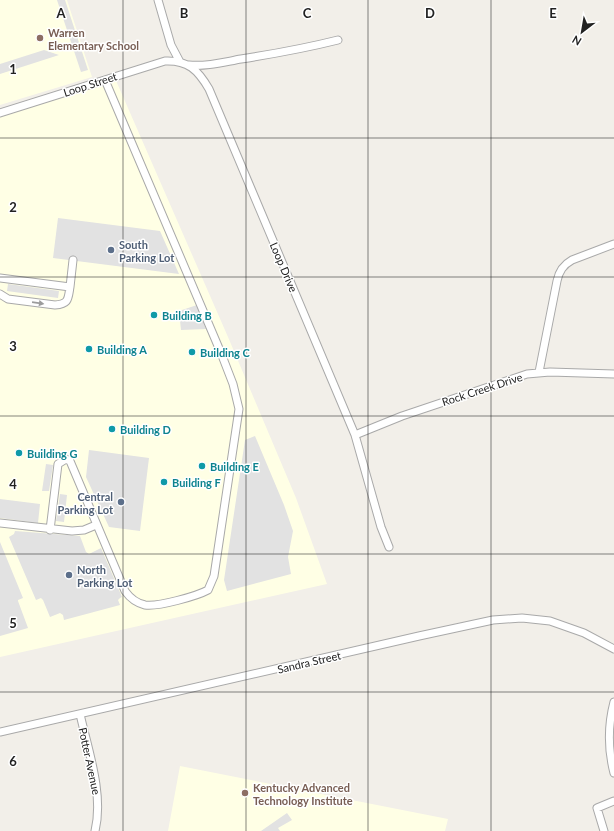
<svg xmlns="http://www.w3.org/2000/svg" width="614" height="831" viewBox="0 0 614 831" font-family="Lato,sans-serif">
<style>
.education{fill:#ffffe5}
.parking{fill:#e2e2e2}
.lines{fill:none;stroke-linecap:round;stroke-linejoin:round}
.street-casing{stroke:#a9a9a9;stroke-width:9}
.street{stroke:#fff;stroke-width:7}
.oneway{fill:#9c9c9c}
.grid{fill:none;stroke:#222;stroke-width:1;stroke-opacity:0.55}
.education-dot{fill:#8d6e63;stroke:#fff;stroke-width:1.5}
.service-dot{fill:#5c6f8a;stroke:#fff;stroke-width:1.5}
.culture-dot{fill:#0f9aa8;stroke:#fff;stroke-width:1.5}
.labels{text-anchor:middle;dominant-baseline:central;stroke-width:3;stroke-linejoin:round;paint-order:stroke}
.education-label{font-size:11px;font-weight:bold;fill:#785e54;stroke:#fff;text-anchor:start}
.street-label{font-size:11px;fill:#222;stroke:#fff}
.service-label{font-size:11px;font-weight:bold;fill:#4e5e75;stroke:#fff;text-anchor:start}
.culture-label{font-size:11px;font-weight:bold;fill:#0d838f;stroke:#fff;text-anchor:start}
.grid-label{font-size:13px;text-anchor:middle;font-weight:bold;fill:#222;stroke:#fff;stroke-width:3;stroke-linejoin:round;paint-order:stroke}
</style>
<rect width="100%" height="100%" fill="#f2efe9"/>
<path class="education" d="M0 0H67L92 77 0 105Z
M114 76 228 337 296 498 327 584 0 657V113Z
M180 766 448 819 445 831H168Z"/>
<path class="parking" d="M57 0H65L88 70 81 72Z
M44 50 59 55 0 74V64Z
M58 218 160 231 179 274 53 258Z
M8 284 59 291 58 298 7 291Z
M197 305 206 329 181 330 179 311Z
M255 436 284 505 293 531 288 557 291 574 227 591 224 580 245 440Z
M89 450 149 458 140 531 109 527 86 477Z
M46 464 53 465 49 491H42Z
M60 494 67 495 64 522 56 521Z
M0 499 40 504 38 523 0 518Z
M15 531 80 536 86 552 89 554 101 548 122 597 120 598 118 600 120 605 64 620 63 615 60 613 50 617 43 600 41 598 36 600 9 537 14 534Z
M0 542 23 598 18 600V601L28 628 0 636Z
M287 813 292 820 278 828 280 831H261Z"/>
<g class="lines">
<defs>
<path id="street" d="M158 0 171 45 180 62
M189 65C206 67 224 62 241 59 273 54 306 48 338 40
M0 113 165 61C188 60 198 70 209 89L355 435 381 527 389 547
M0 278 70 287 73 260
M0 294 8 299 55 305C69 304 68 299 70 287
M539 372 557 281C559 271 563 265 572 260L614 244
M355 435 402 416 527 374 550 372 614 374
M0 523 72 531 84 530 96 525
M50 530 58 464 66 459 70 461 125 591C130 598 136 603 145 605 158 607 197 596 208 590L214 576 239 409 233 384 221 353 105 80
M614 702C608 725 608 750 614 773
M80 714C88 750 104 794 95 831
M0 732 419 636 493 620 522 618 550 621 584 633 614 649
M604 831 597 808 614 801"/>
</defs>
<use href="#street" class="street-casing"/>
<use href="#street" class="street"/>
</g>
<defs><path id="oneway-solid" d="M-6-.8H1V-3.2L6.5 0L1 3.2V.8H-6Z"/></defs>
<use class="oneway" href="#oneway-solid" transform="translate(38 303) rotate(8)"/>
<path class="grid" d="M123 0V831M246 0V831M368 0V831M491 0V831M0 138H614M0 277H614M0 416H614M0 554H614M0 692H614"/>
<g class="education-dot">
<circle cx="40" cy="38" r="4"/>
<circle cx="245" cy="793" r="4"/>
</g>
<g class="service-dot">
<circle cx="111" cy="250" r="4"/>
<circle cx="121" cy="502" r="4"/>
<circle cx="69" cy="575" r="4"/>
</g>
<g class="culture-dot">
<circle cx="154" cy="315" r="4"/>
<circle cx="89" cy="349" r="4"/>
<circle cx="192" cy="352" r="4"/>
<circle cx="112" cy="429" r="4"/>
<circle cx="19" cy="453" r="4"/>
<circle cx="202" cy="466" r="4"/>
<circle cx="164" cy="482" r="4"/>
</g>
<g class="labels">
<g class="education-label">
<text x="48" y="32">Warren<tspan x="48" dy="13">Elementary School</tspan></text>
<text x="253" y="787">Kentucky Advanced<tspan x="253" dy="13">Technology Institute</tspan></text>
</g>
<g class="street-label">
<text transform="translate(90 84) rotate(-18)">Loop Street</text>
<text transform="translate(284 267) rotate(67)">Loop Drive</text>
<text transform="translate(482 389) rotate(-18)">Rock Creek Drive</text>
<text transform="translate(309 662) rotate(-13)">Sandra Street</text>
<text transform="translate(90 761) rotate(78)">Potter Avenue</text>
</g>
<g class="service-label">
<text x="119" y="244">South<tspan x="119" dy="13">Parking Lot</tspan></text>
<text x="113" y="496" text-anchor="end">Central<tspan x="113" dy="13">Parking Lot</tspan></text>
<text x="77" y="569">North<tspan x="77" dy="13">Parking Lot</tspan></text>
</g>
<g class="culture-label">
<text x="162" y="315">Building B</text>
<text x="97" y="349">Building A</text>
<text x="200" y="352">Building C</text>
<text x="120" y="429">Building D</text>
<text x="27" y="453">Building G</text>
<text x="210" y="466">Building E</text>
<text x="172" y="482">Building F</text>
</g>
</g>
<g class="grid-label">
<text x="61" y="18">A</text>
<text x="184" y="18">B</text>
<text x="307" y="18">C</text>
<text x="430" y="18">D</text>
<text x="553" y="18">E</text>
<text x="13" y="74">1</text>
<text x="13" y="212">2</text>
<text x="13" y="351">3</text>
<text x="13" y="489">4</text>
<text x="13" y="628">5</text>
<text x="13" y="766">6</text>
</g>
<g transform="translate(582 32) rotate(211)" stroke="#ffffff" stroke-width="3" paint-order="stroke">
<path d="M0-3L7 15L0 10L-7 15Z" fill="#222222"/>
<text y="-6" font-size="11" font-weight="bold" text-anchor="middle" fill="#222222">N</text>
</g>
</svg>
